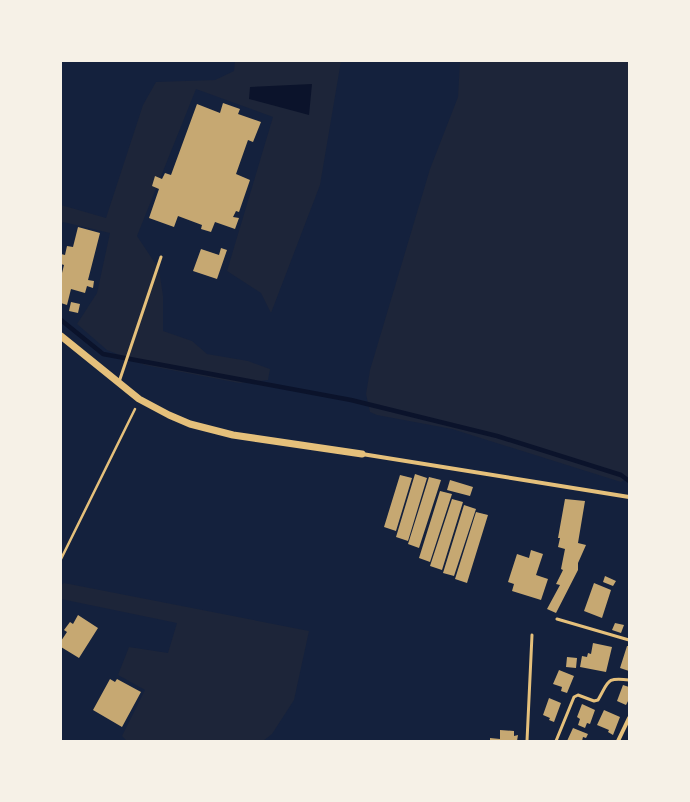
<svg xmlns="http://www.w3.org/2000/svg" width="690" height="802" viewBox="0 0 690 802" font-family="'Fira Sans',sans-serif">
<style>
.green{fill:#1d2539}
.water{fill:#0b132b}
.lines{fill:none;stroke-linecap:round;stroke-linejoin:round}
.stream{stroke:#0b132b;stroke-width:4.5}
.building{fill:#c6a872}
.path{stroke:#e5c07b;stroke-width:2.5}
.service{stroke:#e5c07b;stroke-width:3}
.minor{stroke:#e5c07b;stroke-width:4}
.tertiary{stroke:#e5c07b;stroke-width:7}
</style>
<rect width="100%" height="100%" fill="#14213d"/>
<path class="green" d="M235 61H341L320 185 271 313 261 293 227 271 273 117 196 89 137 236 159 269 163 296V331L192 341 207 354 248 361 270 369 268 380 239 383 145 365 107 350 77 324 97 293 110 233 63 222 61 225V205L106 218 143 105 156 82 215 80 234 71Z
M460 61H629V477L621 482 452 429 377 415 370 412 366 394 370 370 430 169 458 97Z
M64 583 309 631 294 700 272 734 263 741H127L122 736 145 690 118 675 129 647 168 653 177 623 61 599V585Z"/>
<path class="water" d="M312 84 309 115 249 99 250 87Z"/>
<g class="lines">
<path class="stream" d="M61 320 103 354 351 400 497 436 621 475 629 481"/>
</g>
<path class="building" d="M223 103 240 109 238 114 261 122 253 142 248 140 236 174 250 180 239 212 236 211 233 217 239 218 235 229 215 222 211 232 201 229 202 225 178 216 174 227 149 218 159 189 152 186 155 176 162 179 165 173 171 175 197 104 220 113Z
M78 227 100 233 88 280 94 281 93 288 87 286 85 293 71 289 67 305 61 303V277L64 265 61 264V254L65 255 67 246 73 247Z
M221 248 227 250 217 279 193 271 201 249 219 255Z
M71 302 80 304 78 313 69 311Z
M415 474 427 478 408 541 396 537Z
M400 475 412 478 396 531 384 527Z
M429 477 441 480 419 548 408 544Z
M450 480 473 487 470 496 447 490Z
M440 491 452 494 430 562 419 558Z
M452 499 463 502 442 570 430 566Z
M565 499 585 501 578 543 586 545 578 563V570L556 613 547 609 560 585 556 584 563 570 561 569 565 549 558 547 560 538H558Z
M464 505 476 509 454 576 443 573Z
M476 512 488 515 467 583 455 579Z
M531 550 543 554 536 575 548 579 541 600 512 591 514 584 508 582 517 554 529 558Z
M605 576 616 581 613 586 603 582Z
M594 583 611 590 602 618 584 611Z
M78 615 98 628 79 658 61 647V641L67 632 64 630 70 622 73 624Z
M615 623 624 625 621 633 612 630Z
M593 643 612 647 606 672 580 667 582 656 587 657 588 653 591 654Z
M627 646H629V671L620 668Z
M567 657 577 658 576 668 566 667Z
M559 670 574 676 567 693 561 691 562 687 553 684Z
M110 679 115 682 117 679 141 692 122 727 93 710Z
M623 685 629 687V699L626 705 617 701Z
M549 698 561 703 554 722 549 720 550 718 543 715Z
M582 704 595 710 590 724 587 723 585 728 578 725 580 719 577 717Z
M604 710 620 717 613 735 608 732 609 730 597 725Z
M573 728 588 734 586 738 583 737 582 741H567Z
M500 730 514 731V736L518 735 517 741H490V738L500 739Z"/>
<g class="lines">
<path class="path" d="M61 559 135 409"/>
<path class="service" d="M119 382 161 257
M557 619 629 640
M527 741 532 635
M556 741 574 697 578 695 594 701 598 700C609 681 606 677 629 680"/>
<path class="minor" d="M362 454 629 497
M618 741 629 718"/>
<path class="tertiary" d="M61 336 139 399 169 415 190 424 233 435 362 454"/>
</g>
<rect width="690" height="802" fill="none" stroke="#f6f1e7" stroke-width="124"/>
</svg>
